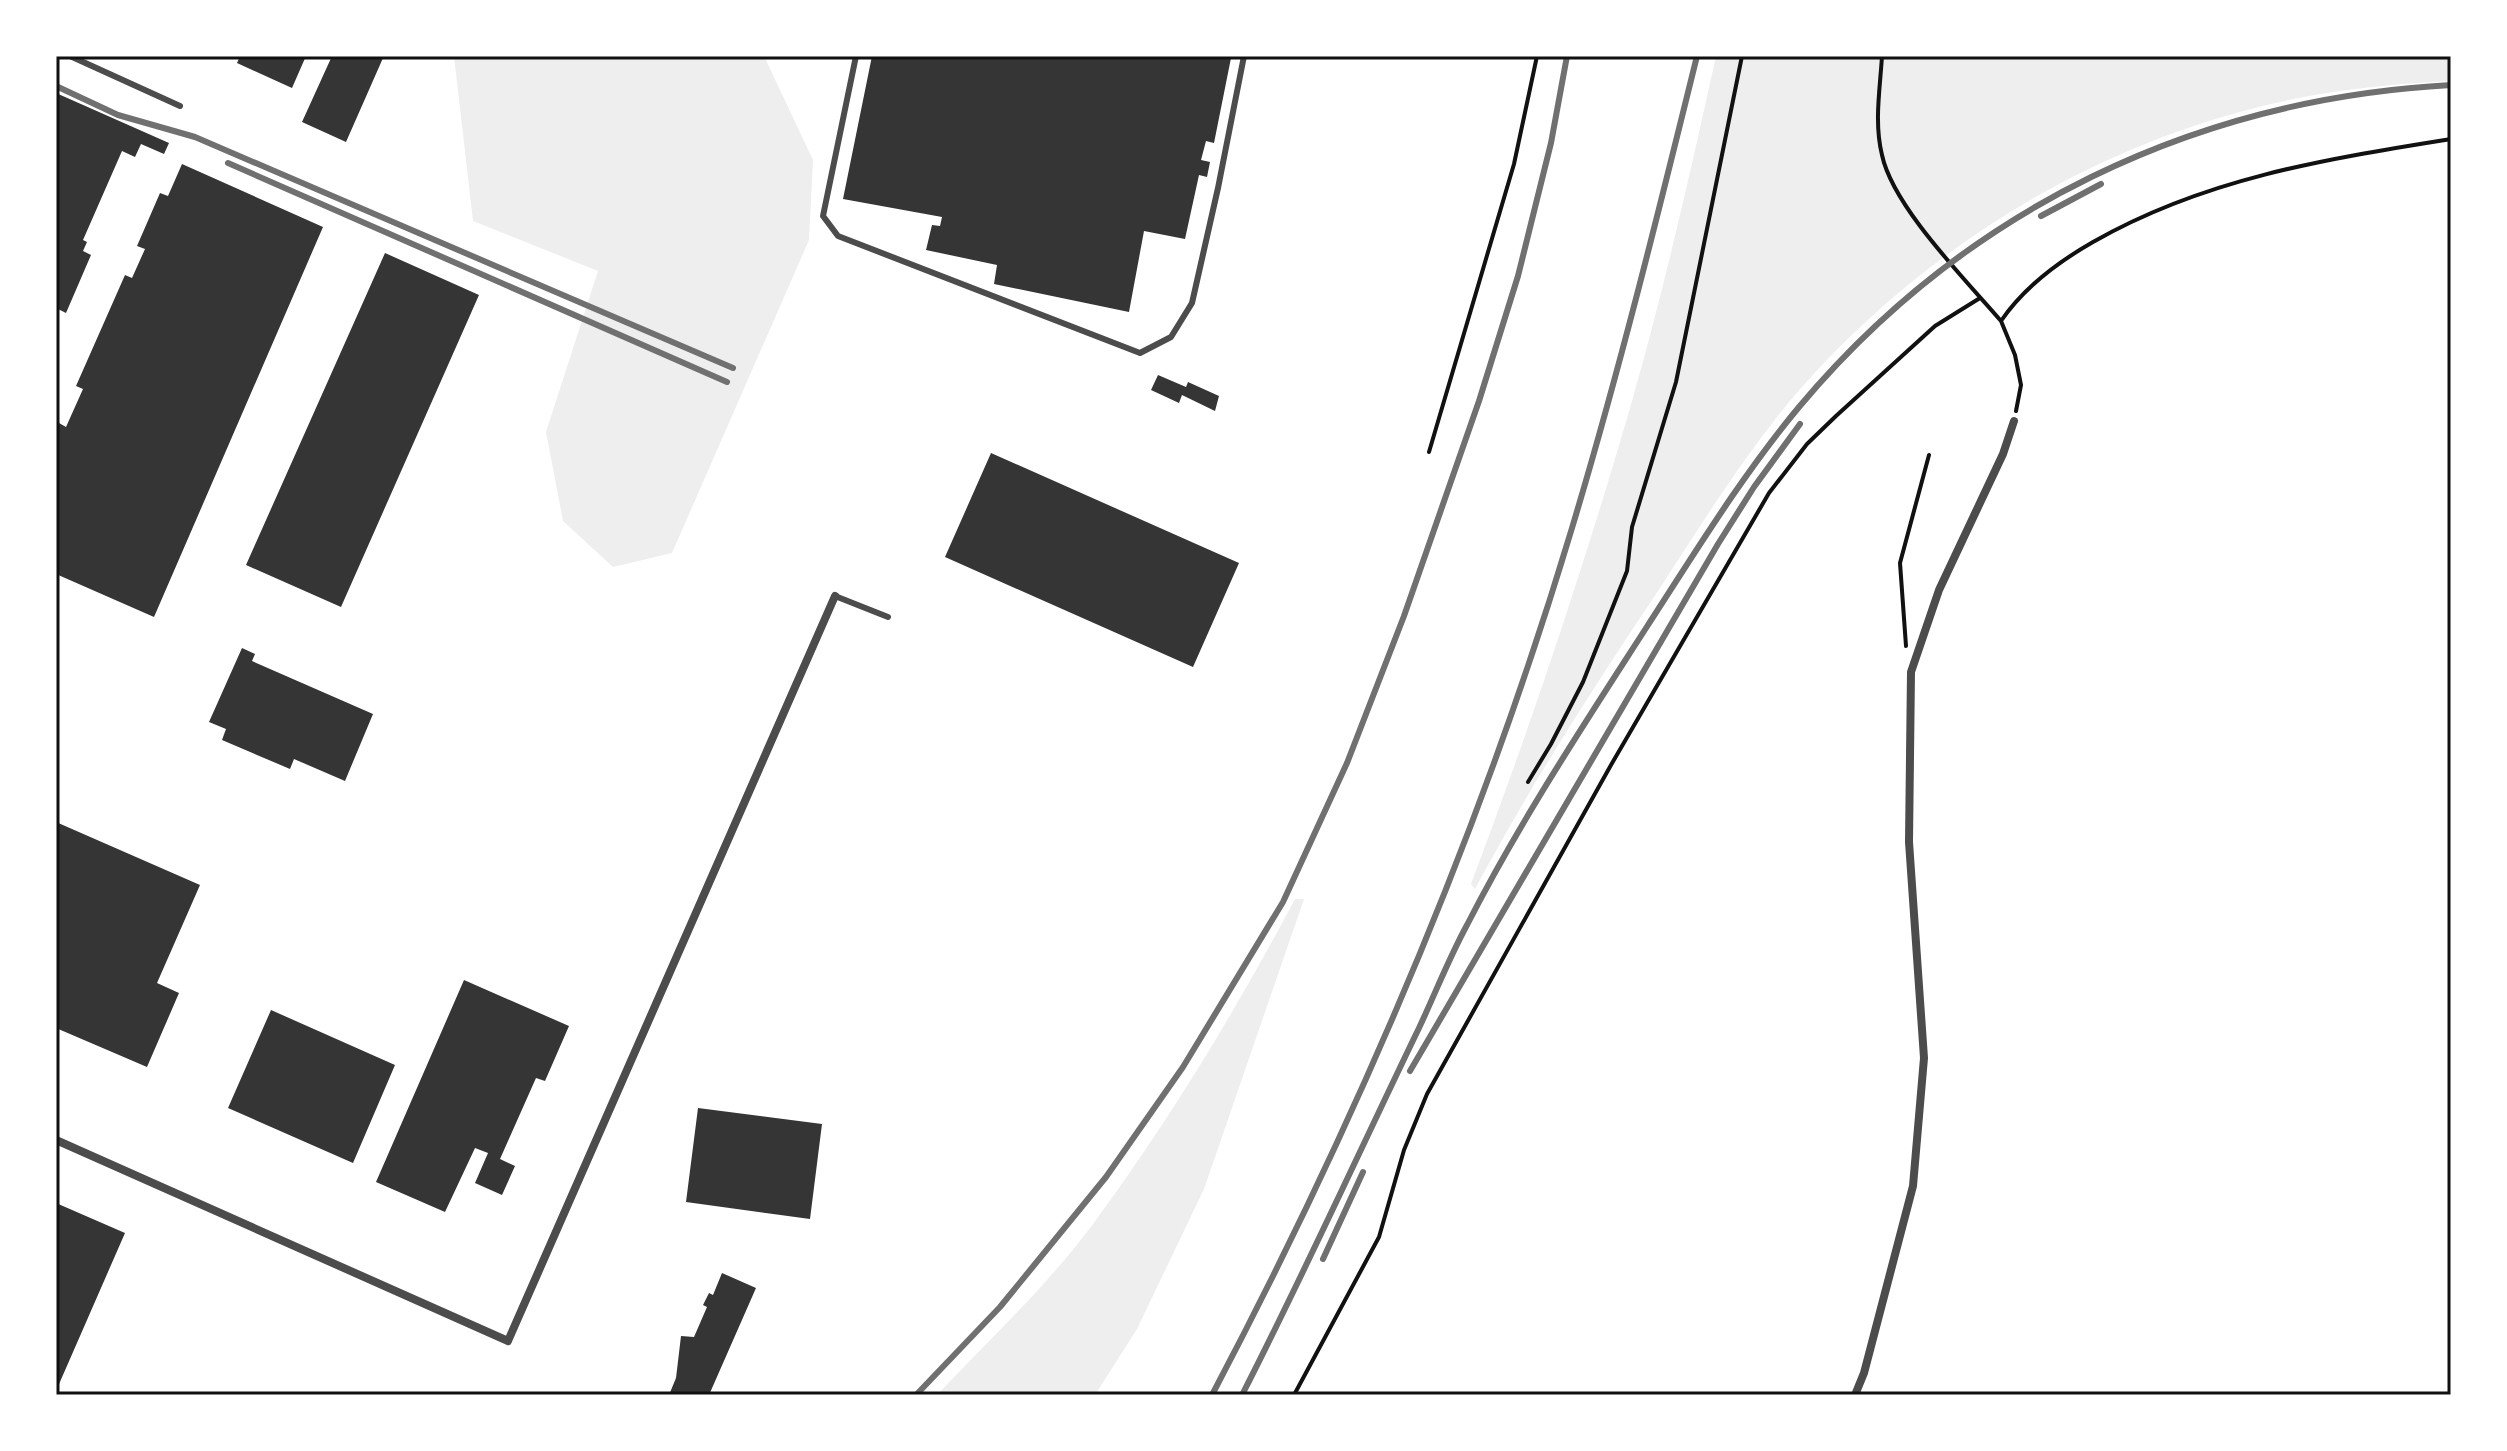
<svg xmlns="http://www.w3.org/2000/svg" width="2507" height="1451" viewBox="0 0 2507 1451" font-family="'Source Sans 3',sans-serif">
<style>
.green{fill:#eee}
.building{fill:#353535}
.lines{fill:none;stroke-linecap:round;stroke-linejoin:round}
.path{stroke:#111;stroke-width:4}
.service{stroke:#4c4c4c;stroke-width:6}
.minor{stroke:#4c4c4c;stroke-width:8}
.rail{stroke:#707070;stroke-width:6}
.neatline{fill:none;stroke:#111;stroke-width:3}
</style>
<rect width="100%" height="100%" fill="#fff"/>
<path class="green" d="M454 56H764L813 160 809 240 672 553 613 567 563 521 546 432 598 271 473 221Z
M1716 56H2451V81C2391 84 2329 90 2271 104 2089 147 1925 248 1801 388 1747 450 1703 522 1658 591 1593 688 1530 786 1475 889L1471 884C1525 741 1574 596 1618 449 1657 320 1687 188 1716 56Z
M1295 899H1304L1204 1189 1137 1329 1095 1395H937C990 1339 1047 1286 1093 1224 1169 1121 1235 1012 1295 899Z"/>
<path class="building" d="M240 56H306L292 88 237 63Z
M332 56H378L383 58 346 142 302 122Z
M872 56 1231 58 1214 143 1206 141 1201 160 1210 162 1207 177 1199 175 1185 239 1144 231 1129 312 994 284 997 265 926 250 932 225 940 226 942 217 843 199Z
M56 93 169 143 164 154 141 144 135 157 122 151 83 240 87 242 83 251 91 255 66 313 56 308Z
M182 164 323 227 154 617 56 574V450L59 443 56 442V429L59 423 66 427 83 389 76 386 125 275 132 278 145 249 137 246 160 193 168 196Z
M385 253 479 295 341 607 246 565Z
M1158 375 1186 387 1188 382 1219 396 1215 411 1182 395 1179 403 1151 390Z
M991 453 1239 563 1193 667 945 557Z
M242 648 255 654 252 661 373 714 345 781 294 759 290 769 222 740 226 729 209 722Z
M56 822 200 885 157 983 179 993 147 1067 56 1028Z
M464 980 569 1026 545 1081 536 1078 500 1159 515 1166 502 1195 475 1183 488 1153 475 1148 445 1212 376 1182Z
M271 1010 395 1065 353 1163 228 1108Z
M698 1108 822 1124 810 1219 686 1202Z
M56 1203 125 1233 56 1391Z
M722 1273 756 1288 709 1395H669L676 1378 681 1336 694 1337 707 1307 703 1305 709 1293 713 1295Z"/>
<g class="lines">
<path class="path" d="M1882 56C1880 89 1874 123 1882 155 1893 207 1966 280 2001 321
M2016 411 2021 385 2015 355 2001 321C2024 287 2058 262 2093 242 2205 178 2326 159 2451 139
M1429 452 1514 164 1537 56
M1906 646 1900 563 1929 455
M1528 782 1551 744 1583 682 1627 571 1632 527 1676 382 1742 56
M1294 1395 1379 1237 1404 1150 1427 1094 1611 765 1769 493 1807 444 1836 416 1935 326 1980 298"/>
<path class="service" d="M70 56 180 106
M856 56 823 216 838 236 1140 353 1171 337 1192 303 1218 188 1244 56
M835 596 888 617"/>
<path class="minor" d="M56 1140 508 1341 835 596
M1855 1395 1864 1373 1913 1186 1924 1058 1909 842 1911 672 1939 590 2003 454 2014 421"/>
<path class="rail" d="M56 86 118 115 195 137 733 368
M228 163 727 382
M2041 216 2101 184
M1410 1071 1718 544 1754 487 1800 424
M1323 1259 1363 1172
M916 1395 1000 1307 1106 1177 1183 1067 1283 902 1347 763 1404 616 1479 401 1518 276 1551 143 1567 56
M1212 1395C1358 1118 1482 828 1572 528 1619 372 1658 214 1697 56
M1242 1395C1304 1274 1360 1150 1419 1028 1435 994 1449 958 1467 925 1520 821 1585 723 1648 625 1696 551 1743 474 1799 407 1965 209 2195 99 2451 85"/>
</g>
<rect width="2507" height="1451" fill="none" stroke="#ffffff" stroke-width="116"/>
<rect x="58" y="58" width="2391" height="1335" class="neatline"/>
</svg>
